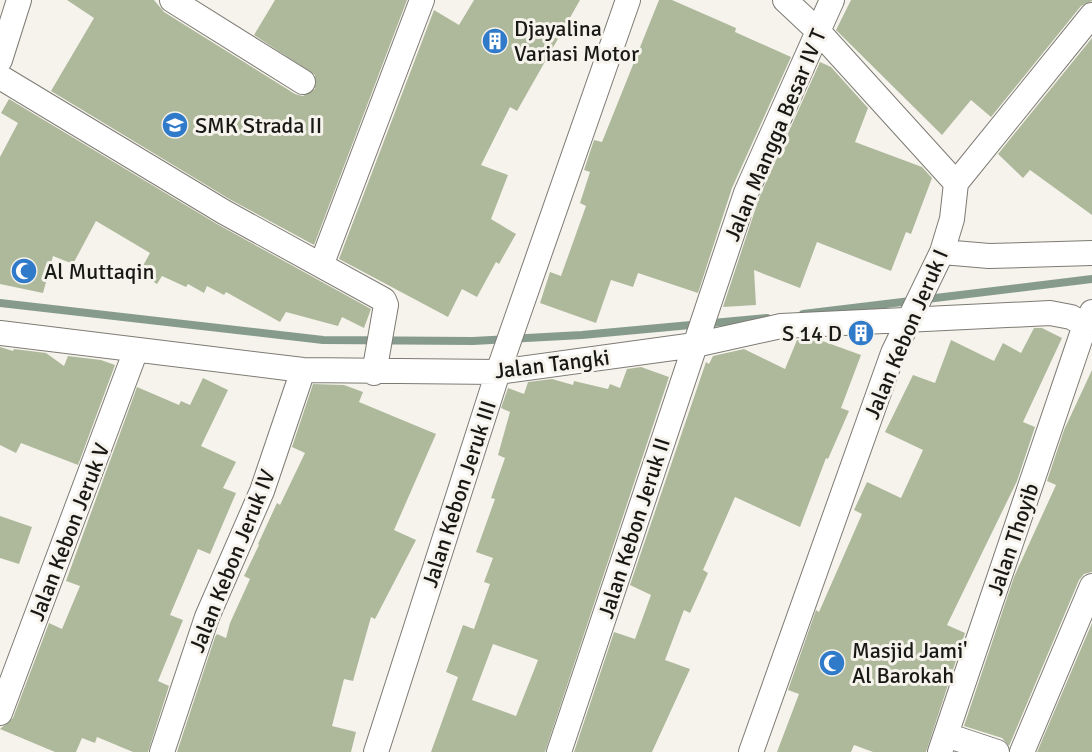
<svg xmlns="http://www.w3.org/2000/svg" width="1092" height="752" viewBox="0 0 1092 752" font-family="Signika,sans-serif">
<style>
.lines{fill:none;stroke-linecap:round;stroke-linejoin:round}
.stream{stroke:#879b8d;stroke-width:8}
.building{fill:#aeb99c;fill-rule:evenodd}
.street-casing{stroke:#7d7b74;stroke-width:26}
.street{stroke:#fff;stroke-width:24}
.labels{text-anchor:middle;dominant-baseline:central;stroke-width:6;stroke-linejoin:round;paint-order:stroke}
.poi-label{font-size:22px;fill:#181815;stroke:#f6f3ec;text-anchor:start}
.street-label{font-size:22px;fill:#181815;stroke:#f6f3ec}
</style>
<rect width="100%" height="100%" fill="#f6f3ec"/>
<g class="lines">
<path class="stream" d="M0 303 323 340 473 341 582 335 767 318
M803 314 1092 279"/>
</g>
<path class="building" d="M67 0H154L164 12 295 94 303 96 315 89V75L254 35 275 0H407L314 245 231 200 51 91 94 18Z
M474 0H580L517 111 510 107 481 165 508 175 491 219 516 234 499 264 496 262 477 297 462 289 448 317 339 259 434 10 459 25Z
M659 0H672L736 28 735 32 791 57 732 188 698 293 638 273 633 287 611 280 596 323 540 303 550 272 561 276 586 206 580 203 590 172 584 170 594 140 602 142Z
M851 0H1092V1L1081 6 991 117 971 100 942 135 836 30Z
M1092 38V215L1030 170 1023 178 998 154Z
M820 62 831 67 868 108 855 142 922 167 932 178 911 234 906 232 891 271 817 242 800 288 754 270 756 305 723 307 759 198Z
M9 99 217 224 371 309 364 328 342 317 338 326 286 312 280 322 226 292 224 295 207 286 204 293 188 284 186 287 162 276 157 284 139 273 150 253 96 221 73 264 53 256 43 293 0 284V157L18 123 1 113Z
M1034 328H1042L1062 338 1023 422 1035 427 1017 481 947 625 965 633 926 752H873L854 745 851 752H777L799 694 788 690 816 610 819 612 862 514 854 510 867 482 901 498 923 450 885 432 913 375 935 383 951 340 994 361 1003 343 1021 353Z
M817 339 861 355 841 408 849 411 828 459 826 458 800 527 735 497 703 570 708 573 690 613 684 610 665 660 690 669 652 752H574L614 632 635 639 651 595 630 585 706 362 709 364 713 356 744 349 785 369 797 340Z
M0 347 13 351 14 349 46 353 64 366 68 356 101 360 115 365 78 465 21 443 16 453 0 445Z
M641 367 669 377 545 752H431L458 677 446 672 463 625 474 629 490 584 484 582 493 558 476 552 495 499 491 498 505 458 498 455 510 412 501 408 508 388 524 394 528 382 552 379 573 385 574 381 608 389 610 384 620 388 627 369ZM493 644 538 660 516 716 472 700Z
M1092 370V572L1084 574 1079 580 1009 746 1002 738 964 726 1014 577 1056 485 1047 481 1064 430Z
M203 378 228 390 201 446 236 462 223 488 236 493 210 554 198 549 170 615 183 620 158 681 169 686 148 752H133L97 737 95 743 82 738 76 752H55L0 729 13 718 49 623 62 629 80 586 66 581 137 387 179 405 181 401 190 405Z
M313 384 344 385 363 392 359 402 436 434 394 530 416 540 375 619 371 617 353 681 344 679 332 726 356 732 351 752H177L215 637 217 634 226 638 230 623 250 579 244 576 259 545 258 544 277 503 280 505 305 453 292 447Z
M0 516 32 527 19 564 0 558Z
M1092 623V752H1037Z"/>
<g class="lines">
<defs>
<path id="street" d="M172 0 303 82
M0 60 19 0
M0 77 224 212 384 300 386 305 374 373
M956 183 1092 15
M942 252 989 256 1092 253
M322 263 422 0
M0 333 303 370 498 372 695 345 781 326 1050 313 1071 317 1085 325
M0 713 136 350
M946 735 997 752
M162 752 207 617 262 491 303 370
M376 752 498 372 628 0
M559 752 746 193 832 0
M751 752 893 353 942 252 952 219 956 183 818 31 785 0
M940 752 1085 325 1092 312
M1022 752 1092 586"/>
</defs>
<use href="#street" class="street-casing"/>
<use href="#street" class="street"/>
</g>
<defs>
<symbol id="building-disc" viewBox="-11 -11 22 22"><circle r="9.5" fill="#307aca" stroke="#f6f3ec"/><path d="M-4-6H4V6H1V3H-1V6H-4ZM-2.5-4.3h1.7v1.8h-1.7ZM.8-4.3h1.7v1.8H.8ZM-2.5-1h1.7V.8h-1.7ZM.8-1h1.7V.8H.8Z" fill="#fff"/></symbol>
<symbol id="school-disc" viewBox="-11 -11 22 22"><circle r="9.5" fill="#307aca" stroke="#f6f3ec"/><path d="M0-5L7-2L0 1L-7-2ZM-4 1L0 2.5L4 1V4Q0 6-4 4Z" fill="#fff"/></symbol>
<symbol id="mosque-disc" viewBox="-11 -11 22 22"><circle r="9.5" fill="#307aca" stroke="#f6f3ec"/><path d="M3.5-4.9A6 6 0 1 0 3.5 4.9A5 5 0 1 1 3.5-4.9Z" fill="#fff"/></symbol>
</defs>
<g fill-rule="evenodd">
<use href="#building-disc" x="480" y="26" width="30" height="30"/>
<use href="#school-disc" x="160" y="110" width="30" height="30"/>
<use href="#mosque-disc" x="9" y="256" width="30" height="30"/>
<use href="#building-disc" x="846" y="318" width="30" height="30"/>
<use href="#mosque-disc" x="817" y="648" width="30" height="30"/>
</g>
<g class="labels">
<g class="poi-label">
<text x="514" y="28">Djayalina<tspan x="514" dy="25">Variasi Motor</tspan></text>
<text x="195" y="125">SMK Strada II</text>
<text x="44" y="271">Al Muttaqin</text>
<text x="842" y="333" text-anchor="end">S 14 D</text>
<text x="852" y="650">Masjid Jami'<tspan x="852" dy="25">Al Barokah</tspan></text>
</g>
<g class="street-label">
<text transform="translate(775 135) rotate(-67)">Jalan Mangga Besar IV T</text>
<text transform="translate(906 334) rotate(-67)">Jalan Kebon Jeruk I</text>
<text transform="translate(552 364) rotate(-7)">Jalan Tangki</text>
<text transform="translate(459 494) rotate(-72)">Jalan Kebon Jeruk III</text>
<text transform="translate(634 528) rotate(-72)">Jalan Kebon Jeruk II</text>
<text transform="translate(69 532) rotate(-69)">Jalan Kebon Jeruk V</text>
<text transform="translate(1013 539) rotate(-71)">Jalan Thoyib</text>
<text transform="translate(232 561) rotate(-68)">Jalan Kebon Jeruk IV</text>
</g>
</g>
</svg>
